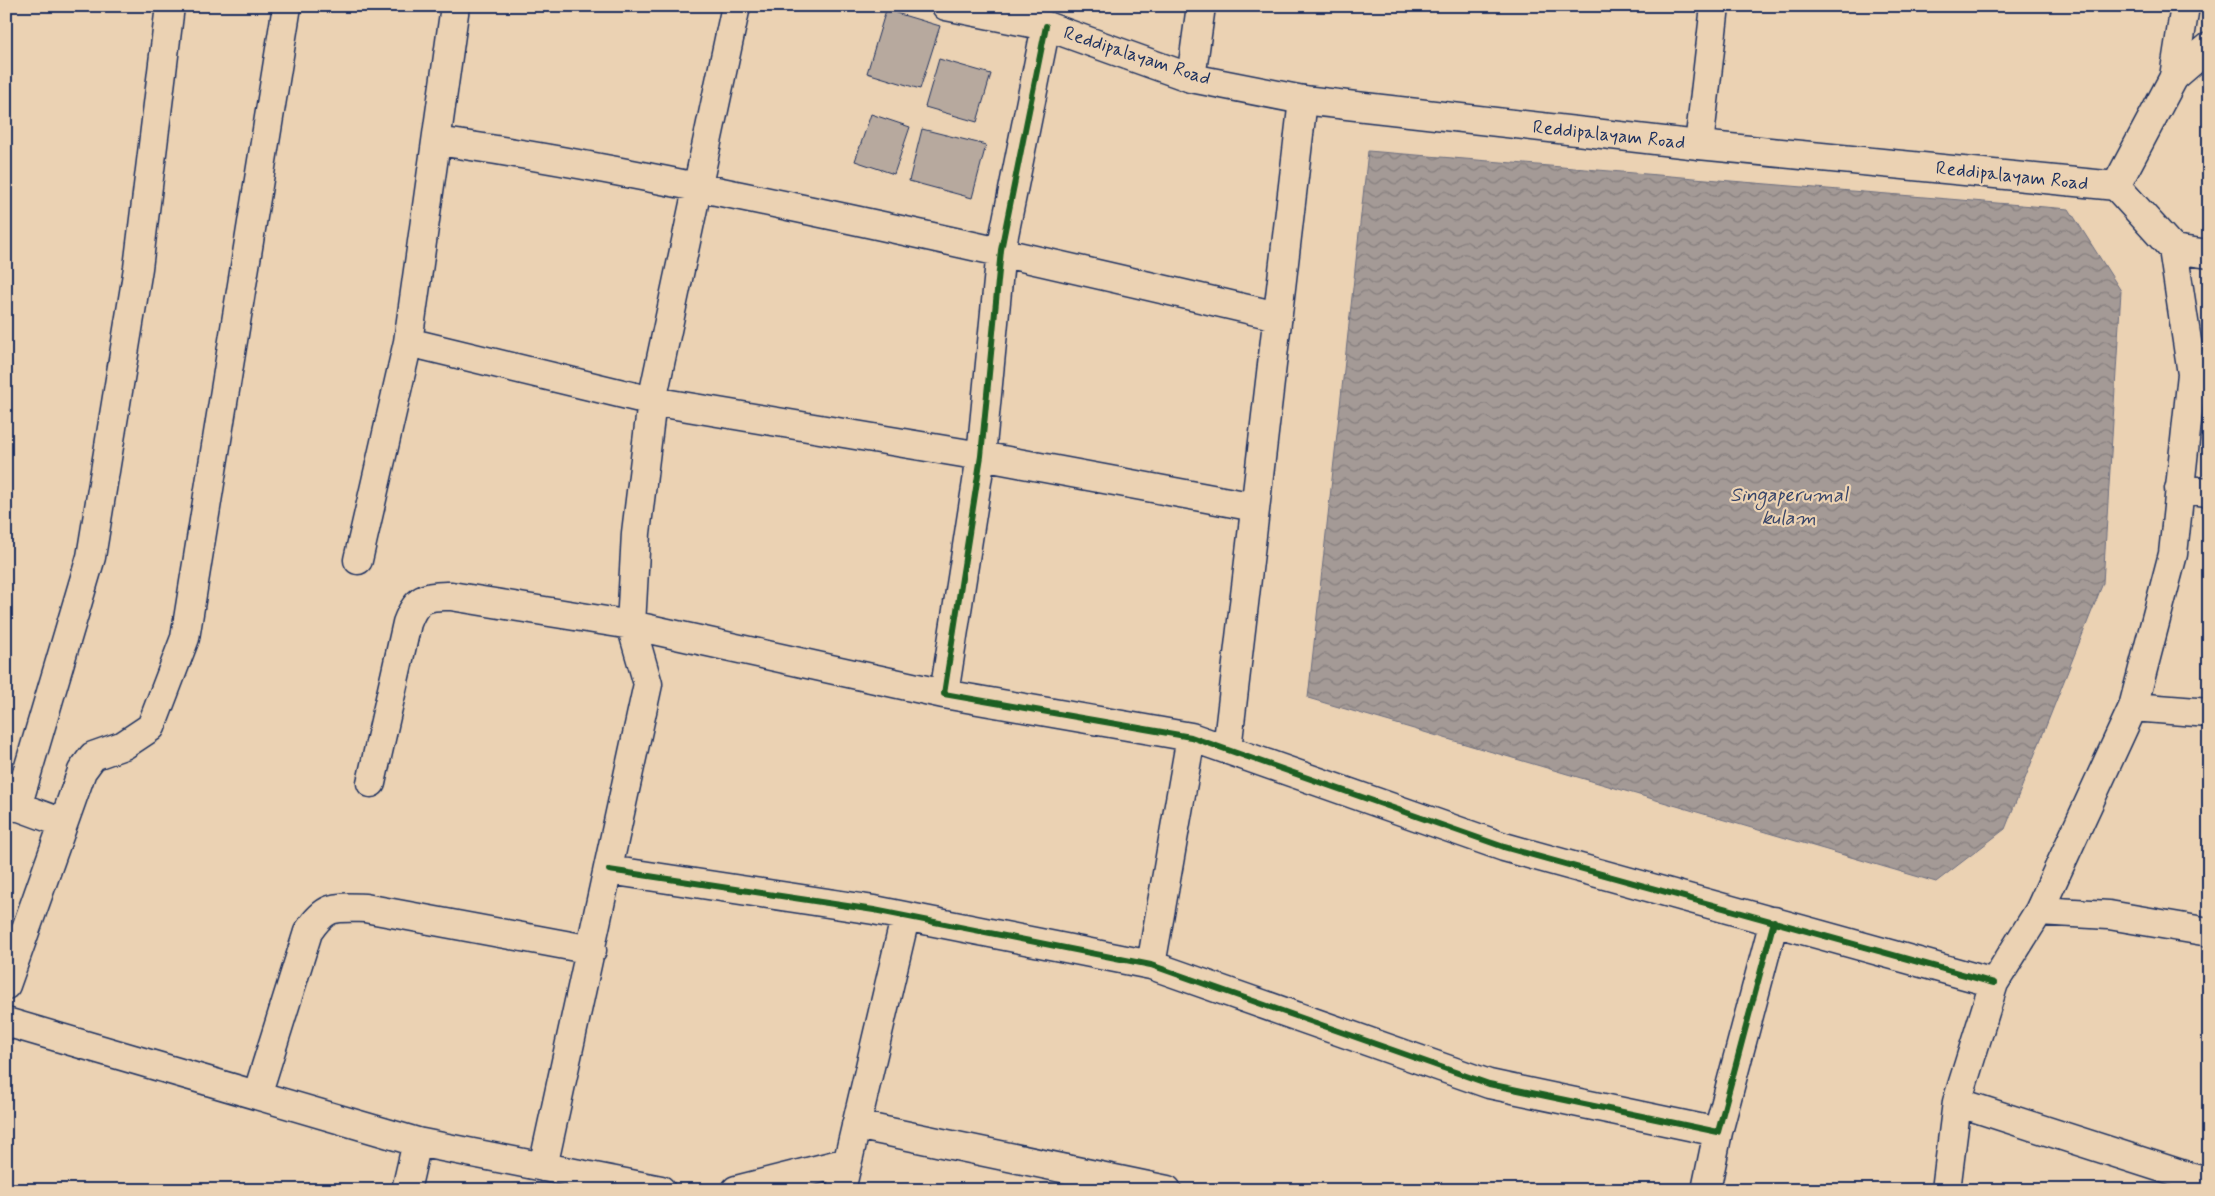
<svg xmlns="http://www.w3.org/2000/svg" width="2215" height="1196" viewBox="0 0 2215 1196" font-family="Mynerve,sans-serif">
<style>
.water{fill:url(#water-waves);stroke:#6d6f80}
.building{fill:#b7a99e;stroke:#1b2f5e}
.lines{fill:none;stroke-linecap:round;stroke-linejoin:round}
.street-casing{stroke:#1b2f5e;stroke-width:31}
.secondary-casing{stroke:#1b2f5e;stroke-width:31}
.street{stroke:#ebd2b3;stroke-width:28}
.secondary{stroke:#ebd2b3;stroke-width:28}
.cycleway-casing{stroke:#ebd2b3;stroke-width:9}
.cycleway{stroke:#1b5e20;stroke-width:6}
.labels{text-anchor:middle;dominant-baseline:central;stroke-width:4.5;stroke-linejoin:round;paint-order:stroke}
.street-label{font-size:19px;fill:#1b2f5e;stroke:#ebd2b3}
.water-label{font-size:20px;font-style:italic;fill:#364469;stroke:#ebd2b3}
</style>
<defs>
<pattern id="water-waves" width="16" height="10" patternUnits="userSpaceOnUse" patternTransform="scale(1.25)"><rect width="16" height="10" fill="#a49a96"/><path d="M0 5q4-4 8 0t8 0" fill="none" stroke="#857e7e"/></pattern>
</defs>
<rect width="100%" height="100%" fill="#ebd2b3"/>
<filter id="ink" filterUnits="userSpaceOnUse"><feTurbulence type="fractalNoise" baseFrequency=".02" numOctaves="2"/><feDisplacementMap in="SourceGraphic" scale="10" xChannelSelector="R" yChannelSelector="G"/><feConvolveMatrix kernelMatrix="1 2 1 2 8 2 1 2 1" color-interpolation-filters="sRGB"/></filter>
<g filter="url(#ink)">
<path class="water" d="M1368 151 2069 209 2121 291 2103 583 2005 829 1936 882 1308 698Z"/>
<path class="building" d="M886 10 940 26 920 89 867 73Z
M939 59 991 74 977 122 925 107Z
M871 114 910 127 894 174 855 161Z
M922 129 986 145 972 198 909 181Z"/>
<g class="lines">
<defs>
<path id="street" d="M1046 26 1001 250 981 456 944 694 1191 737 1504 847 1994 983
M2174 77 2185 6
M1191 78 1201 6
M437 141C557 158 675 182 793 207 955 241 1116 278 1277 316
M1699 145 1715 6
M2116 186 2173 249 2192 374 2173 554 2133 707 2209 713
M2173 249 2209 254
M408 342 652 401 981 456 1255 507
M2179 489 2209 492
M358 560 408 342 455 6
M1227 749 1303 100
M371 783 407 623C416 599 425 595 451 596L631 625 944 694
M6 802 63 823
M17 807 91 557 138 268 170 6
M609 870 874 910 1151 965 1489 1084 1718 1132 1774 921
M2039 911 2133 707
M1151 965 1191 737
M6 985 82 771 93 756 124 745 151 727 185 638 287 6
M6 1022 417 1142 661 1190
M257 1095 308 932C326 905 334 907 365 908L592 950
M1957 1102 2209 1183
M856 1125 1167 1190
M543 1167 648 684 631 625 636 533 652 401 736 6
M406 1190 417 1142
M736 1190 847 1162
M841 1190 905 918
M1706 1190 1718 1132
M1946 1190 1957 1102 1994 983 2039 911 2109 915 2209 932"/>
<path id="secondary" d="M946 6 1046 26 1191 78 1303 100 1699 145 2116 186 2174 77 2209 47"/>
</defs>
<use href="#street" class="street-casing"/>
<use href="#secondary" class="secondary-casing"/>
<use href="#street" class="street"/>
<use href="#secondary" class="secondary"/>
<defs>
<path id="cycleway" d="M1046 26 1001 250 981 456 944 694 1191 737 1504 847 1994 983
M609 870 874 910 1151 965 1489 1084 1718 1132 1774 921"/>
</defs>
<use href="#cycleway" class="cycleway-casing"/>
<use href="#cycleway" class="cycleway"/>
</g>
</g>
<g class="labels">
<g class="street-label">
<text transform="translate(1137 56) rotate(18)">Reddipalayam Road</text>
<text transform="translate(1609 135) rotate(6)">Reddipalayam Road</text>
<text transform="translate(2012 176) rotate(6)">Reddipalayam Road</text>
</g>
<g class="water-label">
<text x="1789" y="495">Singaperumal<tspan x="1789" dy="23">kulam</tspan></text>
</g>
</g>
<rect width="2215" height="1196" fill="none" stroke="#ebd2b3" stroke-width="25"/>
<rect x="12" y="12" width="2190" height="1171" fill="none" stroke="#1b2f5e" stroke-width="2" filter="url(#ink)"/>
</svg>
